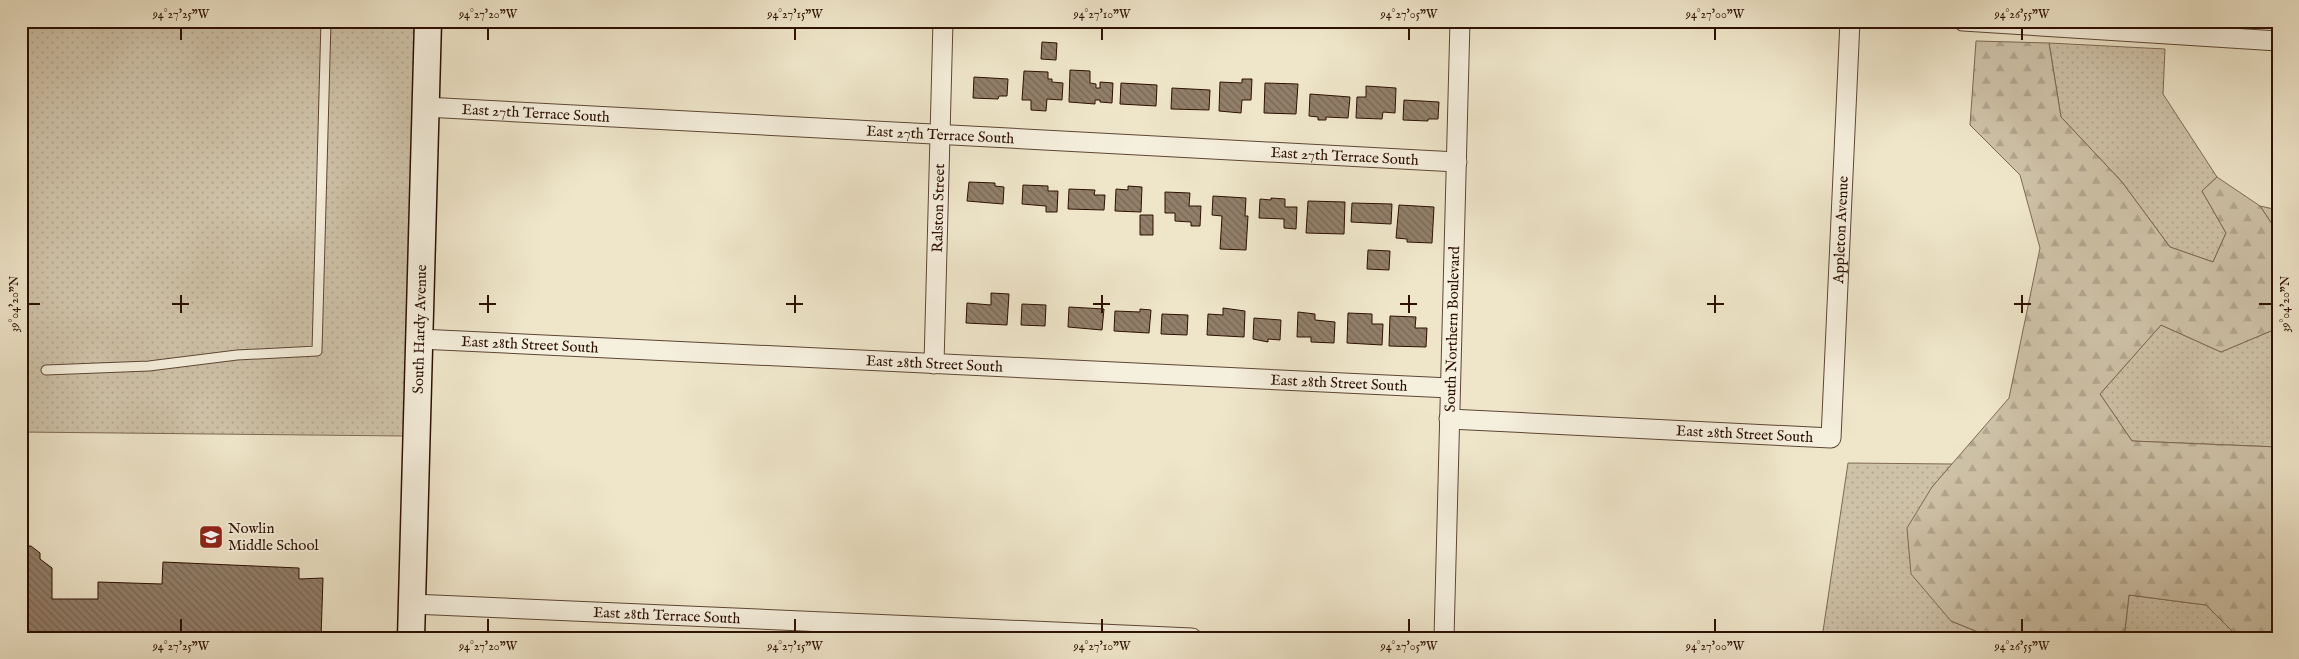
<svg xmlns="http://www.w3.org/2000/svg" width="2299" height="659" viewBox="0 0 2299 659" font-family="'IM FELL English',serif">
<style>
.grass{fill:url(#grass-dots);stroke:#7e6955}
.forest{fill:url(#forest-firs);stroke:#7e6955}
.building{fill:url(#building-back-hatch);stroke:#2d1002}
.lines{fill:none;stroke-linecap:round;stroke-linejoin:round}
.lane-casing{stroke:#5e4634;stroke-width:11}
.street-casing{stroke:#5e4634;stroke-width:21}
.secondary-casing{stroke:#2d1002;stroke-width:29}
.lane{stroke:#f5efdd;stroke-width:9}
.street{stroke:#f5efdd;stroke-width:19}
.secondary{stroke:#f5efdd;stroke-width:26}
.ticks{fill:none;stroke:#2d1002;stroke-width:2}
.labels{text-anchor:middle;dominant-baseline:central;stroke-width:4;stroke-linejoin:round;paint-order:stroke}
.street-label{font-size:15px;fill:#2d1002;stroke:#f5efdd}
.poi-label{font-size:15px;fill:#2d1002;stroke:#f5efdd;text-anchor:start}
.neatline{fill:none;stroke:#2d1002;stroke-width:2}
.ticks-label{font-size:12px;text-anchor:middle;fill:#2d1002}
</style>
<defs>
<pattern id="grass-dots" width="8" height="8" patternUnits="userSpaceOnUse" patternTransform="scale(1.25)"><rect width="8" height="8" fill="#cec2a8"/><path d="M2 2h.1M6 6h.1" fill="none" stroke="#b1a68f" stroke-width="1.8" stroke-linecap="round"/></pattern>
<pattern id="forest-firs" width="22" height="20" patternUnits="userSpaceOnUse" patternTransform="scale(1.25)"><rect width="22" height="20" fill="#cec2a8"/><path d="M5 1l3.5 6h-7zM16 11l3.5 6h-7z" fill="#b1a68f"/></pattern>
<pattern id="building-back-hatch" width="6" height="6" patternUnits="userSpaceOnUse" patternTransform="scale(1.25)"><rect width="6" height="6" fill="#927f6a"/><path d="M-1 5l2 2M0 0l6 6M5-1l2 2" fill="none" stroke="#786755"/></pattern>
</defs>
<rect width="100%" height="100%" fill="#efe6ca"/>
<filter id="stains"><feTurbulence type="fractalNoise" baseFrequency=".004" numOctaves="4"/><feColorMatrix values="0 0 0 0 .2 0 0 0 0 .09 0 0 0 0 .02 0 0 0 .5 -.17"/></filter>
<radialGradient id="worn" r=".72"><stop offset=".6" stop-color="#630" stop-opacity="0"/><stop offset="1" stop-color="#630" stop-opacity=".3"/></radialGradient>
<path class="grass" d="M21 21H418L405 436 21 432Z
M2049 43 2165 49 2163 94 2217 177 2202 191 2226 233 2213 262 2170 247 2122 182 2061 117Z
M2260 206 2278 210V233Z
M2161 325 2221 352 2278 328V447L2132 441 2100 394Z
M1848 463 1952 464 1932 487 1951 621 1993 638H1822Z
M2129 595 2206 605 2239 638H2124Z
M1672 634 1766 638H1672Z"/>
<path class="forest" d="M1976 41 2049 43 2061 117 2122 182 2170 247 2213 262 2226 233 2202 191 2217 177 2260 206 2278 233V328L2221 352 2161 325 2100 394 2132 441 2278 447V638H2239L2206 605 2129 595 2124 638H1993L1951 621 1911 574 1907 528 1932 487 2009 398 2040 248 2020 175 1970 125Z"/>
<path class="building" d="M1042 42 1057 43 1056 60 1041 59Z
M1070 70 1090 71V83L1096 84V88H1100V82L1113 83 1112 103 1100 102V100H1095V104L1069 102Z
M1024 71 1048 72V79H1052V82L1063 83 1062 100 1047 99 1046 111 1031 110V100H1022Z
M974 77 1008 79 1007 96H999L998 99 973 98Z
M1242 79H1252L1251 100H1242L1241 113 1219 111 1220 82 1242 83Z
M1121 83 1157 85 1156 106 1120 104Z
M1265 83 1298 84 1296 114 1264 113Z
M1366 86 1396 88 1395 113 1383 112 1382 119 1356 118 1357 97H1366Z
M1172 88 1210 90 1209 110 1171 109Z
M1310 94 1350 97 1348 118 1326 117V120H1318V117L1309 116Z
M1404 100 1439 102 1438 119H1428V121L1403 120Z
M969 182 995 183V186L1004 187 1003 204 967 201Z
M1023 185 1048 186V191H1058L1057 212H1046V206L1022 204Z
M1128 186 1142 187 1141 212 1115 211 1116 189 1128 190Z
M1069 189 1095 190 1094 195H1105L1104 210 1068 209Z
M1165 192 1190 193 1189 206H1201L1200 226H1191V222L1175 221V213H1165Z
M1213 196 1246 198 1245 216H1248L1246 250 1220 249 1222 216 1212 215Z
M1271 198 1285 199V207H1297L1296 229 1284 228V219L1259 218 1260 199 1271 200Z
M1308 201 1345 202 1344 234 1306 233Z
M1352 203 1392 204 1391 224 1351 222Z
M1399 205 1434 207 1432 243 1407 242V239L1396 238Z
M1140 215H1153V235H1140Z
M1368 250 1390 251 1389 270 1367 269Z
M991 293 1009 294 1007 325 966 323 967 303 991 305Z
M1022 304 1046 305 1045 326 1021 325Z
M1069 307 1104 309 1102 330 1068 327Z
M1223 308 1245 311 1244 337 1207 335 1208 314 1223 315Z
M1140 309 1151 310 1149 333 1114 331 1115 311 1140 312Z
M1298 312 1315 314V320L1335 322 1334 343 1311 342V337H1297Z
M1348 313 1372 314V324H1383L1382 345 1347 343Z
M1162 314 1188 315 1187 335 1161 334Z
M1390 316 1416 317 1415 328H1427L1426 347 1389 346Z
M1254 318 1281 320 1280 340 1268 339V342L1253 339Z
M25 546H31L40 553V559L52 568V599H98V582L162 584 163 562 299 568V579L323 578 321 638 171 633V638H21V558H25Z"/>
<g class="lines">
<defs>
<path id="lane" d="M46 370 149 366 237 355 317 351 326 21"/>
<g id="street">
<path d="M1963 21 2278 41"/>
<path id="s1" d="M425 107 1457 162"/>
<path id="s2" d="M419 339 1450 388"/>
<path id="s3" d="M934 364 943 21"/>
<path id="s4" d="M1449 419 1831 438 1850 21"/>
<path id="s5" d="M412 604 1192 638"/>
<path id="s6" d="M1444 638 1460 21"/>
</g>
<g id="secondary">
<path id="s7" d="M411 638 428 21"/>
</g>
</defs>
<use href="#lane" class="lane-casing"/>
<use href="#street" class="street-casing"/>
<use href="#secondary" class="secondary-casing"/>
<use href="#lane" class="lane"/>
<use href="#street" class="street"/>
<use href="#secondary" class="secondary"/>
</g>
<path class="ticks" d="M181 28V40M488 28V40M795 28V40M1102 28V40M1409 28V40M1715 28V40M2022 28V40M181 295V313M488 295V313M795 295V313M1102 295V313M1409 295V313M1715 295V313M2022 295V313M28 304H40M172 304H189M479 304H496M786 304H803M1093 304H1110M1400 304H1417M1707 304H1724M2014 304H2031M2259 304H2272M181 619V632M488 619V632M795 619V632M1102 619V632M1409 619V632M1715 619V632M2022 619V632"/>
<defs>
<symbol id="school-square" viewBox="-11 -11 22 22"><rect x="-9" y="-9" width="18" height="18" rx="4" fill="#8f2418" stroke="#f5efdd"/><path d="M0-5L7-2L0 1L-7-2ZM-4 1L0 2.5L4 1V4Q0 6-4 4Z" fill="#fff"/></symbol>
</defs>
<g fill-rule="evenodd">
<use href="#school-square" x="197" y="523" width="28" height="28"/>
</g>
<g class="labels">
<g class="street-label">
<text stroke="none"><textPath href="#s1" startOffset="111">East 27th Terrace South</textPath></text>
<text stroke="none"><textPath href="#s1" startOffset="516">East 27th Terrace South</textPath></text>
<text stroke="none"><textPath href="#s1" startOffset="921">East 27th Terrace South</textPath></text>
<text stroke="none"><textPath href="#s3" startOffset="156">Ralston Street</textPath></text>
<text stroke="none"><textPath href="#s4" startOffset="591">Appleton Avenue</textPath></text>
<text stroke="none"><textPath href="#s6" startOffset="309">South Northern Boulevard</textPath></text>
<text stroke="none"><textPath href="#s7" startOffset="309">South Hardy Avenue</textPath></text>
<text stroke="none"><textPath href="#s2" startOffset="111">East 28th Street South</textPath></text>
<text stroke="none"><textPath href="#s2" startOffset="516">East 28th Street South</textPath></text>
<text stroke="none"><textPath href="#s2" startOffset="921">East 28th Street South</textPath></text>
<text stroke="none"><textPath href="#s4" startOffset="296">East 28th Street South</textPath></text>
<text stroke="none"><textPath href="#s5" startOffset="255">East 28th Terrace South</textPath></text>
</g>
<g class="poi-label">
<text x="228" y="528">Nowlin<tspan x="228" dy="17">Middle School</tspan></text>
</g>
</g>
<rect width="2299" height="659" fill="none" stroke="#efe6ca" stroke-width="55"/>
<rect x="28" y="28" width="2244" height="604" class="neatline"/>
<g class="ticks-label">
<text x="181" y="18">94°27'25"W</text>
<text x="488" y="18">94°27'20"W</text>
<text x="795" y="18">94°27'15"W</text>
<text x="1102" y="18">94°27'10"W</text>
<text x="1409" y="18">94°27'05"W</text>
<text x="1715" y="18">94°27'00"W</text>
<text x="2022" y="18">94°26'55"W</text>
<text transform="translate(14 304) rotate(-90)" y="4">39°04'20"N</text>
<text transform="translate(2285 304) rotate(-90)" y="4">39°04'20"N</text>
<text x="181" y="650">94°27'25"W</text>
<text x="488" y="650">94°27'20"W</text>
<text x="795" y="650">94°27'15"W</text>
<text x="1102" y="650">94°27'10"W</text>
<text x="1409" y="650">94°27'05"W</text>
<text x="1715" y="650">94°27'00"W</text>
<text x="2022" y="650">94°26'55"W</text>
</g>
<rect width="100%" height="100%" filter="url(#stains)"/>
<rect width="100%" height="100%" fill="url(#worn)"/>
</svg>
